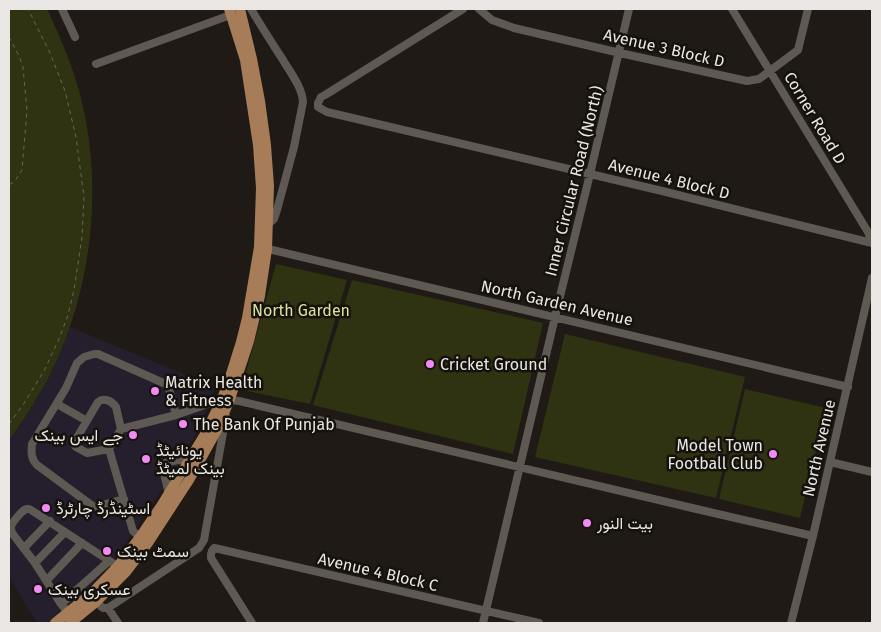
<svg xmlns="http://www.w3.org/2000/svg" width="881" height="632" viewBox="0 0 881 632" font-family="'Fira Sans',Vazirmatn,sans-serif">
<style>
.commercial{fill:#251e2d}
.green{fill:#303312}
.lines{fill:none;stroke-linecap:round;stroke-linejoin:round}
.path{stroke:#696460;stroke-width:1;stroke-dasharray:4 4;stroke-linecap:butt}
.minor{stroke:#5f5953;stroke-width:8}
.major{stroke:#a67d58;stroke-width:10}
.poi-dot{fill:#f18af4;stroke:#15110c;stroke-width:2}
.labels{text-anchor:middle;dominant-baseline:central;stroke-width:5;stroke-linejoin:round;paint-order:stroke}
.street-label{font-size:16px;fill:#eae6e3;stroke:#15110c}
.park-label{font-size:16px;fill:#dae29e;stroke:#15110c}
.poi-label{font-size:16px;fill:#eae6e3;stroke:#15110c;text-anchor:start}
</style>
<rect width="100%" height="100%" fill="#1f1a15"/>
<path class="commercial" d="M70 327 215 387 206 413 188 449 164 487 118 554 82 596 62 614 49 623H37L9 577V440L20 426 51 374Z"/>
<path class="green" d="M9 9H47C63 43 78 78 85 116 102 202 89 294 51 373 47 382 41 390 36 399 28 413 19 427 9 440Z
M276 264 347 280 310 404 247 391 246 372Z
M352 280 543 323 513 454 313 405Z
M565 334 745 377 716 498 535 457Z
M745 389 826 408 800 518 719 499Z"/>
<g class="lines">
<path class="path" d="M9 37 19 56 23 67 27 111 22 170 15 181 9 185
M9 424 23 405 45 369 59 339 68 315 74 290 82 237 84 197 76 137 65 91 50 53 28 9"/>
<path class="minor" d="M62 9 75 37
M251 9C261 26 272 43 283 60 290 72 302 87 303 102L294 147 277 210 274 219 272 221H269
M479 9 492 20 514 28 620 53 747 81 759 79 798 50 808 9
M732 9 868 232 870 237 869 242
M96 64 236 13
M318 103V107L327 112 662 191 872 243
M318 103 321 97 325 95 463 9
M264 248 848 387
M57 404 87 421
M109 449 87 453 76 447 74 444 75 441 98 402C104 397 112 401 116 407L121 429
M830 462 872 472
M169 494 163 469V465L167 462 191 458
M124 499 94 507 37 465C31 459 31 452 32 444L66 388 77 363 84 357 94 354H98L168 385 176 415
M142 539 133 531 109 449 121 429 176 415 222 399 239 401 688 507 813 536
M24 548 50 521
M212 551 214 548 219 549 539 623
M212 551 211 554V558L252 623
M35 563 65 532
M47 580 82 543
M96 602 103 608H108L199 548 204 540 226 416
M61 604 109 561
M108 608 118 623
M69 613 61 604 35 563 12 533C12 532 11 530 11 529 10 524 22 510 27 509 28 509 30 509 31 510L122 569
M483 623 555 317 590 174 629 9
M791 623 813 536 872 278"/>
<path class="major" d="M55 623 92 593 118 566 140 537 161 506 205 434 222 399 230 377 241 342 247 318 259 247 261 188 258 145 245 60 229 9
M70 623 96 602 126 572 148 543 189 480 217 430 230 399 249 341 260 296 267 249 269 186 266 145 260 101 252 59 240 9"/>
</g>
<g class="poi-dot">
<circle cx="430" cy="364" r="5"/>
<circle cx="155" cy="391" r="5"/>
<circle cx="183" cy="424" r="5"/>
<circle cx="133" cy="435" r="5"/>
<circle cx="773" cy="454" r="5"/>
<circle cx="146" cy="459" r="5"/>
<circle cx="46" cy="508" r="5"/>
<circle cx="587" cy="523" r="5"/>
<circle cx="107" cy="551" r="5"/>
<circle cx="38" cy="589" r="5"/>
</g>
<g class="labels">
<g class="street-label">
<text transform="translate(664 48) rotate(13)">Avenue 3 Block D</text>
<text transform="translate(815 118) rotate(59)">Corner Road D</text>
<text transform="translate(669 179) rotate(14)">Avenue 4 Block D</text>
<text transform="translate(574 181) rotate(-76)">Inner Circular Road (North)</text>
<text transform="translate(557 303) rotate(13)">North Garden Avenue</text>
<text transform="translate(819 448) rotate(-77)">North Avenue</text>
<text transform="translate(378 572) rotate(13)">Avenue 4 Block C</text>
</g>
<g class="park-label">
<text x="301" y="310">North Garden</text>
</g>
<g class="poi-label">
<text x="440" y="364">Cricket Ground</text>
<text x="165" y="382">Matrix Health<tspan x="165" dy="18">&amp; Fitness</tspan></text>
<text x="193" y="424">The Bank Of Punjab</text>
<text x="123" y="435" text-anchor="end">جے ایس بینک</text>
<text x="763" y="445" text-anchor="end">Model Town<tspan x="763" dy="18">Football Club</tspan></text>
<text x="156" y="450">یونائیٹڈ<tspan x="156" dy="18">بینک لمیٹڈ</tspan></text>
<text x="56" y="508">اسٹینڈرڈ چارٹرڈ</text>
<text x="597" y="523">بیت النور</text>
<text x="117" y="551">سمٹ بینک</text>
<text x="48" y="589">عسکری بینک</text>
</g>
</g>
<rect width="881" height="632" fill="none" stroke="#eae6e3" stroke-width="20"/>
</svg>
